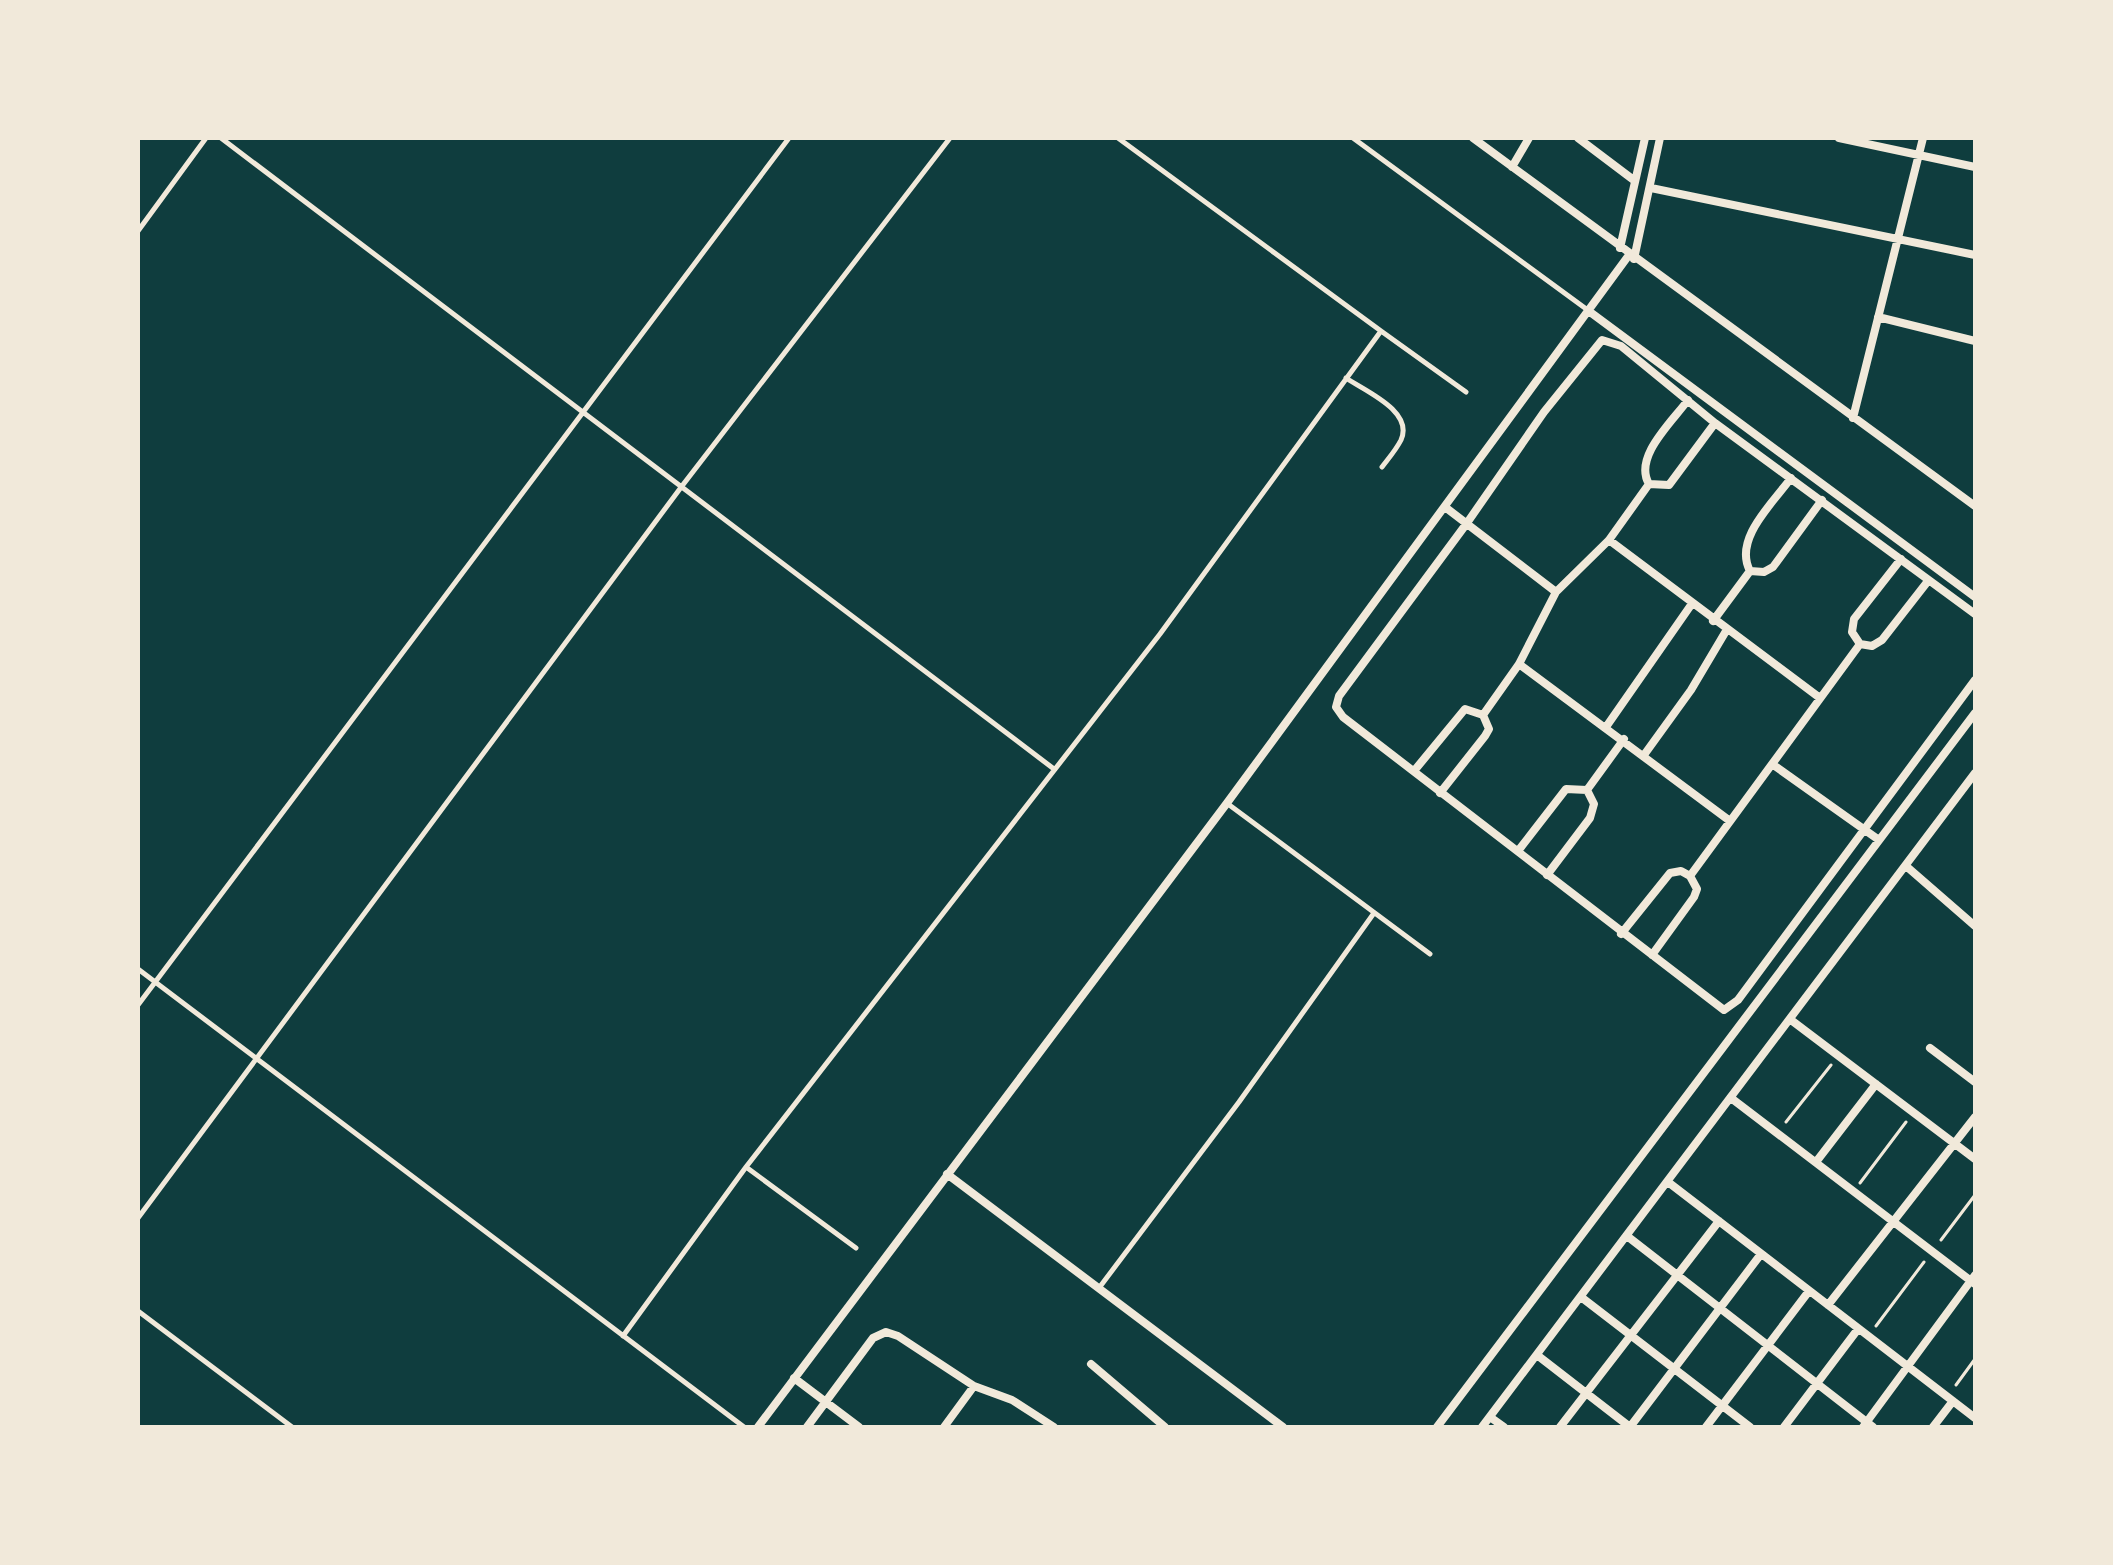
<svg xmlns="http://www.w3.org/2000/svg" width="2113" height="1565" viewBox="0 0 2113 1565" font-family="Merriweather,serif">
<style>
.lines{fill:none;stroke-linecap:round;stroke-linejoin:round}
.path{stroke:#f1e9da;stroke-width:3}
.service{stroke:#f1e9da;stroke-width:5}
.minor{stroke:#f1e9da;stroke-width:8}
</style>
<rect width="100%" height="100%" fill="#0f3d3e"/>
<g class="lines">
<path class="path" d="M1786 1122 1831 1065
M1860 1183 1906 1122
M1941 1240 1975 1195
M1876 1326 1924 1262
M1956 1385 1975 1359"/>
<path class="service" d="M221 138 1054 769
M1353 138 1589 311
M138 231 206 138
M1381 331 1466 392
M1346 378C1365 391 1414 411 1401 440 1396 450 1388 459 1382 467
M1228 804 1430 954
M138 969 744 1427
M138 1005 789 138
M746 1167 856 1248
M138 1218 682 486 950 138
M1099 1288 1239 1102 1374 913
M138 1311 292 1427
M623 1336 746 1167 1160 634 1381 331 1118 138"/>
<path class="minor" d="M1473 138 1975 506
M1578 138 1635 181
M1839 138 1975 167
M1512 167 1529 138
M1651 188 1975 255
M1620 248 1645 138
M1634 259 1660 138
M1590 312 1975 597
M1878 317 1975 341
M1688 400C1672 422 1633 457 1649 484L1669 485 1715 423
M1853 418 1923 138
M1791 478C1773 503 1733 539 1750 571L1764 572 1773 567 1822 500
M1445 507 1556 592 1609 540 1649 484
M1609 540 1820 698
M1975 614 1715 423 1621 346 1602 340 1544 412 1467 523 1339 696 1336 707 1343 717 1724 1010 1738 1000 1975 680
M1713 621 1750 571
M1860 644 1852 632 1854 619 1901 559
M1519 664 1730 821
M1483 715 1519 664 1556 592
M1606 727 1691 605
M1644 755 1691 690 1726 631
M1772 764 1879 840
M1414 771 1465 709 1483 715 1489 729 1485 736 1440 793
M1587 790 1624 739
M1518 851 1566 789 1587 790 1594 804 1590 818 1547 875
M1906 866 1975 926
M1621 934 1670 873 1681 871 1690 876
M1652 955 1694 897 1697 889 1690 876 1860 644 1872 646 1882 640 1928 581
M1791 1020 1975 1159
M1930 1048 1975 1082
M1731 1098 1975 1284
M1816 1162 1876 1084
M947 1174 1283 1427
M1668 1182 1975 1418
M1627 1236 1873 1427
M1581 1297 1750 1427
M1828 1305 1975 1117
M1537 1355 1630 1427 1761 1254
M1091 1364 1165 1427
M794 1378 859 1427
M1490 1417 1504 1427
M758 1427 1227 803 1629 255
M807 1427 873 1338 886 1332 898 1336 974 1386 1012 1400 1054 1427
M944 1427 974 1386
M1437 1427 1975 713
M1482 1427 1975 773
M1560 1427 1719 1221
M1706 1427 1809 1291
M1784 1427 1858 1329
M1863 1427 1975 1275
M1933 1427 1953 1401"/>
</g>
<rect width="2113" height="1565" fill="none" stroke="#f1e9da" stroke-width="280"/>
</svg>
